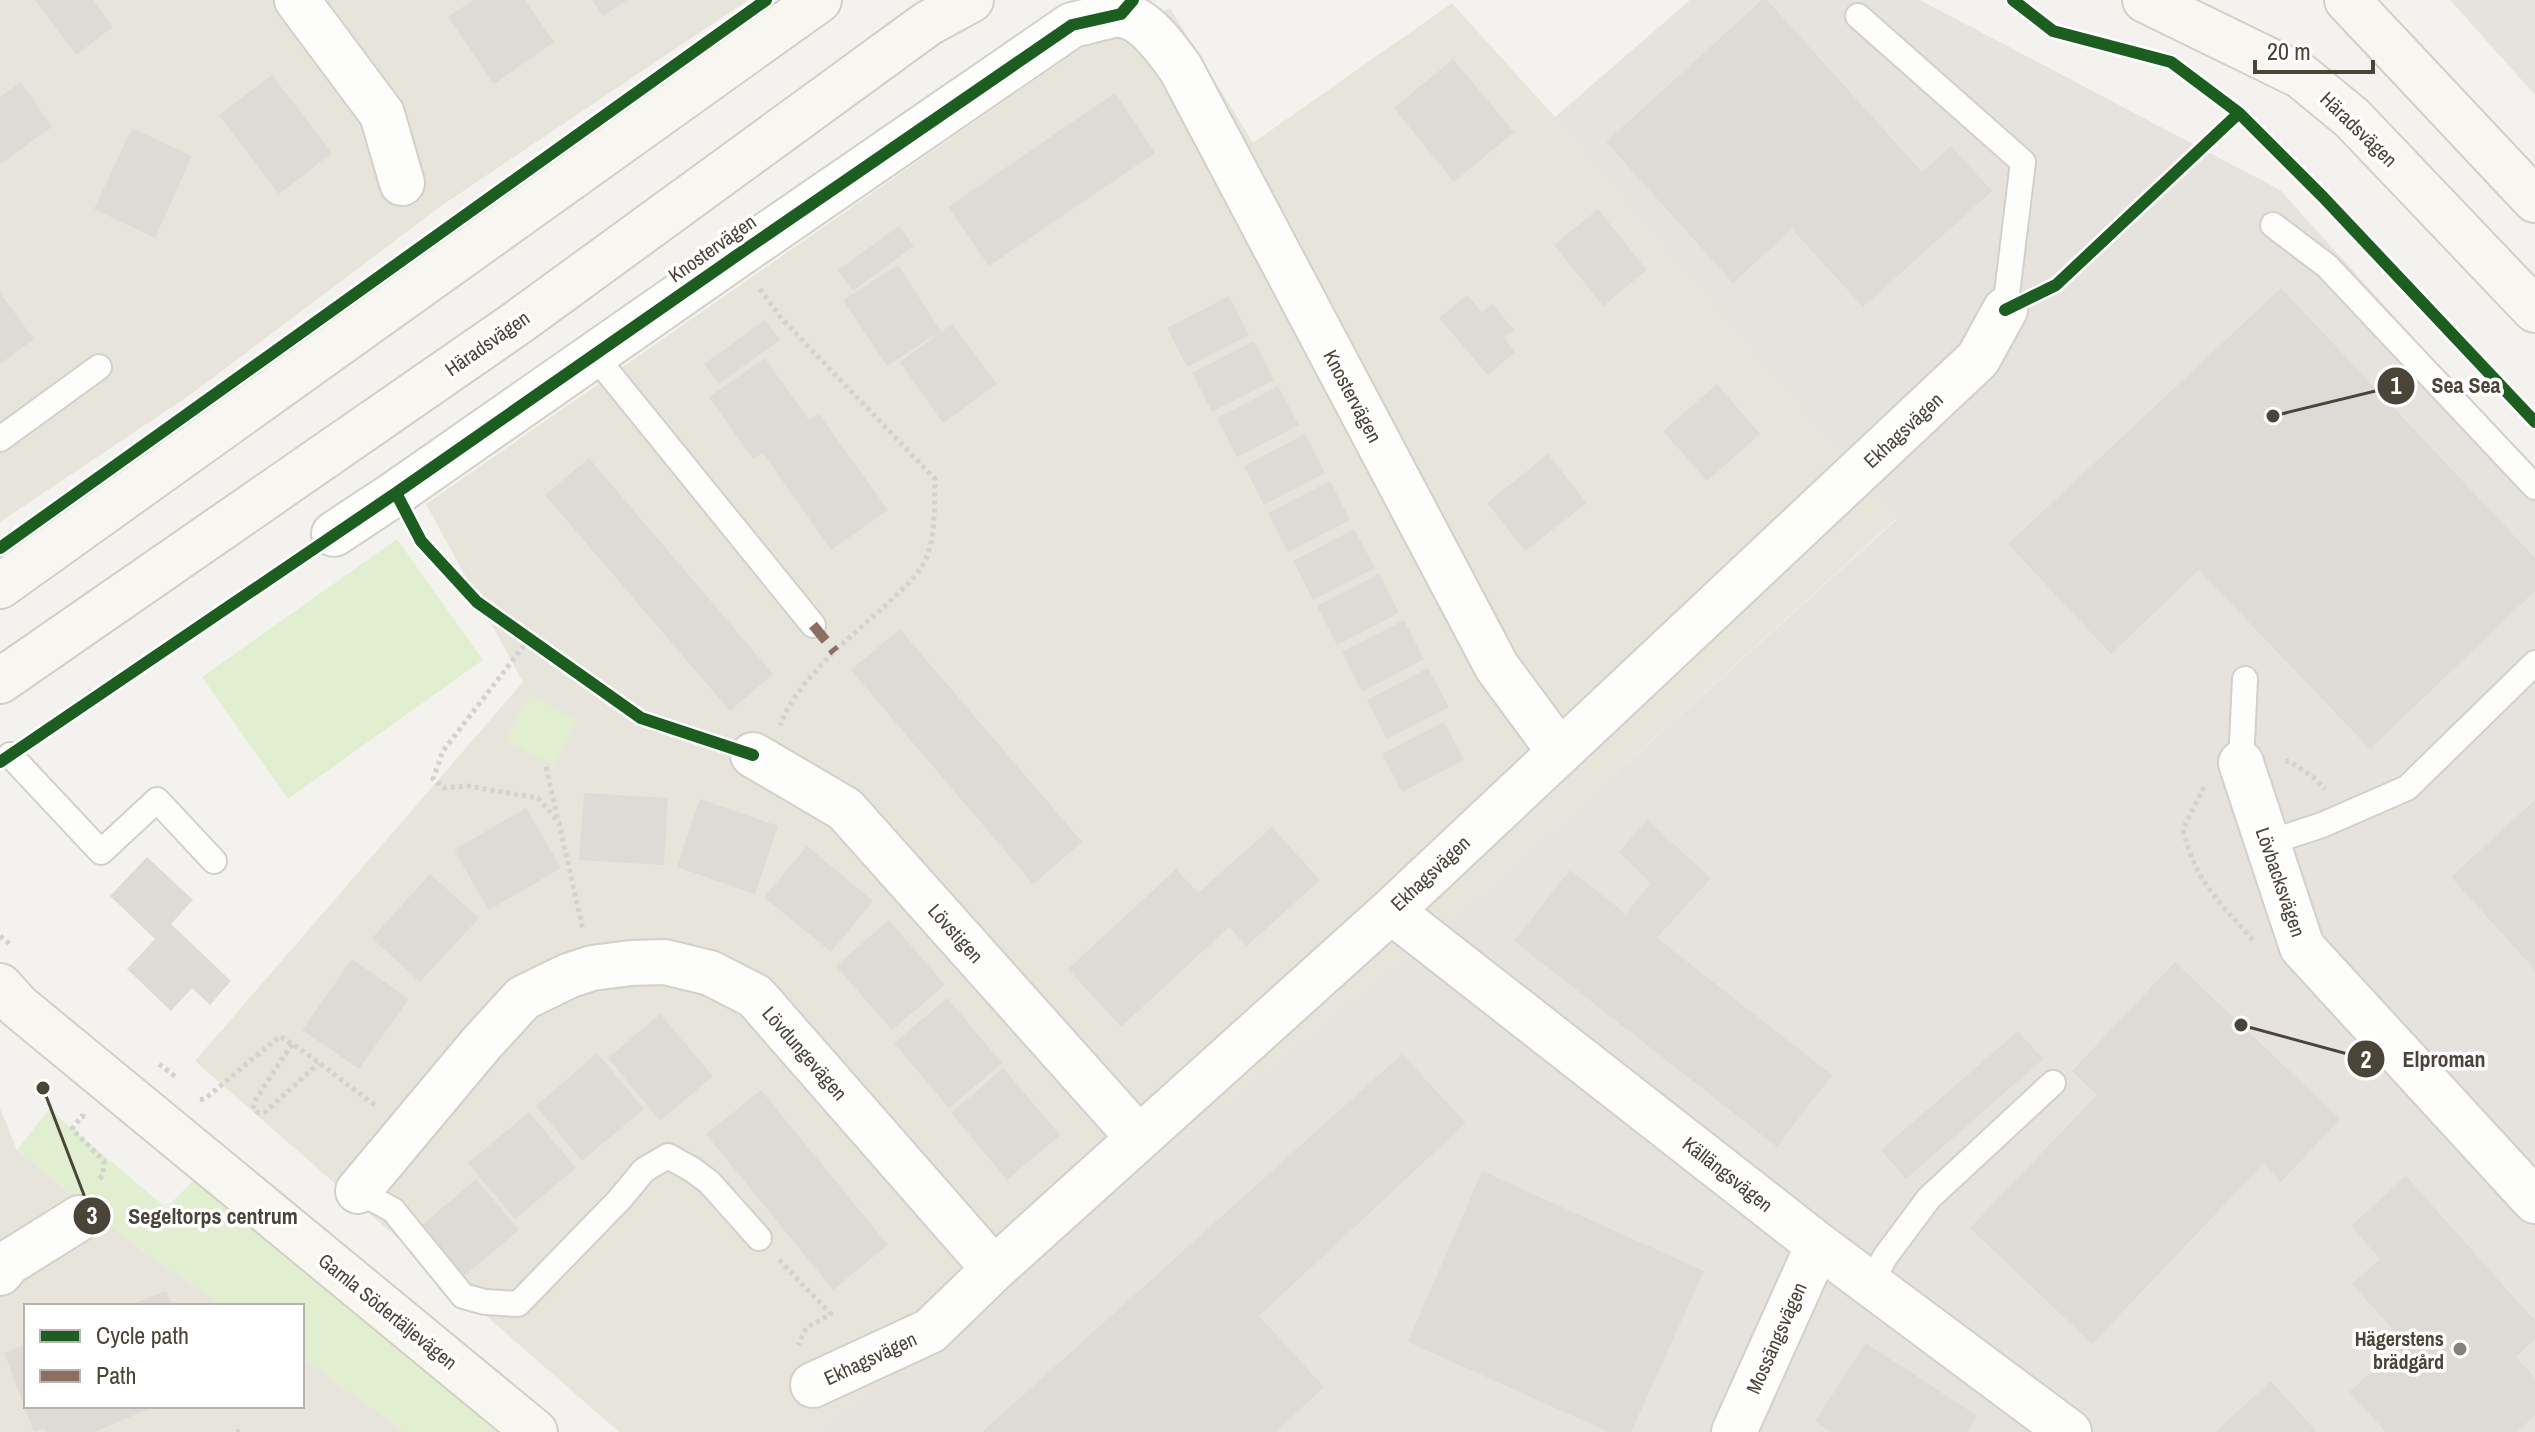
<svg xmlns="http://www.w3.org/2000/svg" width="2535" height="1432" viewBox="0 0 2535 1432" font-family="'Archivo Narrow',sans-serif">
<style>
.residential{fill:#e7e4dc}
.industrial{fill:#e6e2de}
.green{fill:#e1eecf}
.building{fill:#dedbd6}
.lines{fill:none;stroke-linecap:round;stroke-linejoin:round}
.lane-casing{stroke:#d2d0cb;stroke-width:28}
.street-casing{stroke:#d2d0cb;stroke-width:48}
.secondary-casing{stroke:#d3cfc5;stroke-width:48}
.path{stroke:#d3d2cc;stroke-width:5;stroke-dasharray:4 4;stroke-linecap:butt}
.lane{stroke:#fdfdfc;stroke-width:24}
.street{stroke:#fdfdfc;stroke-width:44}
.secondary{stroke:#f7f6f1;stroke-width:44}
.quiet{stroke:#8d6e63;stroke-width:10;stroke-dasharray:20 10;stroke-linecap:butt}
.cycleway-casing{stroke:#fff;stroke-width:17}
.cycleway{stroke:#1b5e20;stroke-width:12}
.poi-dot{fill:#868178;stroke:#fff;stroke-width:3}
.labels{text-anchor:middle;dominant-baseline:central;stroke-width:7;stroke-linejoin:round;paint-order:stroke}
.street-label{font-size:20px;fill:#4b4439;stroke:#fff}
.poi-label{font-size:20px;font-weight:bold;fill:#4b4439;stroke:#fff;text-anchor:end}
.leader{fill:none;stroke:#4b4439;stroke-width:3}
.callout-dot{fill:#4b4439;stroke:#fff;stroke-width:3}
.mark-label{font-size:24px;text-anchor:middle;font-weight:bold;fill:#fff}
.callout-label{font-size:22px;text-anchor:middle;font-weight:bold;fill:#4b4439;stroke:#fff;stroke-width:7;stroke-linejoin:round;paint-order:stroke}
</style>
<rect width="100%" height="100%" fill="#f4f2ee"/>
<path class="residential" d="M0 0H748L441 206 190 395 0 522Z
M1452 3 1555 117 1897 518 1468 907 818 1432H619L195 1061 523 682 426 504 1082 47 1170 8 1253 143Z
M0 1108 17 1150 141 1250 225 1306H26V1406H302V1357L405 1432H0Z"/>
<path class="industrial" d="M1690 0H1920L2280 190 2535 472V1432H818L1468 907 1897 519 1555 117Z
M2450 0H2535V95Z"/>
<path class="green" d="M397 539 483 660 288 799 202 677Z
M530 695 577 720 553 766 506 740Z
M49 1109 166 1208 198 1176 511 1432H405L302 1357V1306H225L141 1250 17 1150Z"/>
<path class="building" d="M35 0H93L113 27 76 55Z
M473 0H525L554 42 494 84 448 17Z
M592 0H627L603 16Z
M1762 0H1767L1922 172 1951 146 1992 191 1863 307 1792 229 1733 283 1606 142Z
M1453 59 1514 132 1454 182 1394 108Z
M272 75 332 153 279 194 219 115Z
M21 82 52 127 0 164V97Z
M1115 93 1155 153 989 266 948 207Z
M132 128 192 156 155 238 94 209Z
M1598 209 1647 270 1603 306 1554 245Z
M899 226 914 246 853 291 838 270Z
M898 265 941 331 887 366 843 300Z
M2281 288 2535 558V591L2370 749 2199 570 2111 654 2008 544Z
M0 293 34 339 0 364Z
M1467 295 1482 312 1492 303 1514 330 1504 338 1515 352 1488 375 1439 318Z
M1229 296 1249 335 1187 367 1167 328Z
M765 320 780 340 719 384 704 364Z
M952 324 997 384 943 423 900 362Z
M1254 341 1274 380 1212 412 1192 373Z
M765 358 809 420 819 414 888 510 831 550 763 453 753 459 709 397Z
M1717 384 1760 434 1707 481 1663 431Z
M1278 386 1299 425 1237 457 1217 418Z
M1305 434 1325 473 1264 505 1244 466Z
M1548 454 1587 503 1525 551 1487 503Z
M589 458 773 674 730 711 545 495Z
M1330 481 1350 520 1288 552 1268 513Z
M1354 529 1375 568 1313 600 1293 561Z
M1379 574 1399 613 1337 645 1317 606Z
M1404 620 1424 659 1362 692 1342 652Z
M900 629 1082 842 1033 884 851 670Z
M1428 668 1449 707 1387 739 1367 700Z
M1444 722 1464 760 1402 792 1382 754Z
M584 793 668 798 664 865 579 860Z
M700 799 778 826 755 894 677 867Z
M2535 800V970L2451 877Z
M526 808 561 868 489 910 454 850Z
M1647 820 1711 878 1657 938 1832 1075 1777 1147 1514 941 1570 870 1626 914 1650 883 1619 852Z
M1272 827 1320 880 1247 946 1229 927 1121 1027 1068 969 1176 869 1198 893Z
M807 846 873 901 831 952 764 897Z
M147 857 193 900 171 924 231 981 210 1005 192 988 171 1011 127 969 155 939 110 896Z
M430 874 479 918 420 982 372 938Z
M889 920 945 985 892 1030 836 966Z
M352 959 409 999 359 1069 302 1030Z
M2175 962 2340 1119 2281 1182 2263 1164 2092 1344 1970 1228 2097 1095 2072 1071Z
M947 998 1002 1063 949 1108 894 1043Z
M660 1014 713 1076 660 1121 608 1058Z
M2018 1031 2043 1059 1906 1179 1881 1150Z
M597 1053 644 1109 582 1161 536 1106Z
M1402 1054 1466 1123 1259 1316 1324 1387 1276 1432H982Z
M1003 1068 1060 1135 1007 1180 951 1113Z
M761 1090 888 1245 833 1290 706 1134Z
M529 1112 576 1168 515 1219 468 1163Z
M1482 1171 1704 1271 1631 1432H1609L1408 1342Z
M2406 1176 2535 1321V1339L2516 1357 2535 1378V1415L2517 1432H2386L2349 1392 2404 1342 2352 1284 2380 1259 2351 1226Z
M476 1179 519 1230 463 1277 420 1227Z
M166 1291 172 1306H127Z
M1866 1343 1977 1416 1967 1432H1832L1815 1421Z
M26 1345V1406H156L94 1432H45L44 1428 34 1432 4 1353Z
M2271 1381 2317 1432H2215Z"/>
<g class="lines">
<defs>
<path id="lane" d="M1858 16 2023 162 2005 310
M2273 225 2327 266 2535 487
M594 355 813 625
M0 439 99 367
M10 755 101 852 157 800 214 861
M2241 763 2245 679
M2267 843 2322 825 2407 788 2535 663
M358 1191 393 1210 463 1296 485 1302 518 1304 620 1199 644 1170 668 1156 693 1170 709 1182 759 1238
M1871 1283 1885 1257 1929 1198 2053 1083"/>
<path id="street" d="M297 0 382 114 402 183
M334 534 396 493 736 256 1072 25C1083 23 1112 14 1121 15 1145 17 1169 52 1181 69L1497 667 1559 751
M753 755 845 809 1138 1137
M2241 763 2302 947 2535 1201
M1391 911 1818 1245 2069 1432
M358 1191 481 1044 523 998 568 976 592 968 631 963 665 962 710 973 755 996 994 1269
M0 1273 8 1263 80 1218
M813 1385 930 1331 994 1269 1391 911 1978 359 2005 310
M1734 1432 1818 1245"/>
<path id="secondary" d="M2145 0 2301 76 2352 118 2535 310
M2347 0 2535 200
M0 586 819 0
M0 681 517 323 927 24 971 0
M0 986 18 1006 535 1432"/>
</defs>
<use href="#lane" class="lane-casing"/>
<use href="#street" class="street-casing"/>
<use href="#secondary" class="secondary-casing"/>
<path class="path" d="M760 289 782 319 935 479C934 503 936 529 928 553 921 575 902 589 886 605 848 640 800 676 780 725
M529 639 443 751 433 779 444 788 468 786 538 798 559 823 583 930
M2285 761H2289L2314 778 2325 789
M546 767 558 820
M2204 787 2183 829C2195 882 2219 901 2253 940
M0 936 11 945
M292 1044 256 1099 253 1109 259 1113 265 1112 319 1063
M159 1064 176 1077
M200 1100 206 1098 280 1036 306 1053 376 1106
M85 1117 82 1116 72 1129 104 1161 103 1175 98 1180
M779 1260 831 1314 806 1328 798 1345
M236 1432 240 1431"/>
<use href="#lane" class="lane"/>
<use href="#street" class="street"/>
<use href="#secondary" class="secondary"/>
<path class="quiet" d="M813 625 835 652"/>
<defs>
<path id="cycleway" d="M2013 0 2053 31 2171 62 2239 113 2323 197 2535 422
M2005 310 2056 285 2239 113
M396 493 421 541 477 602 641 718 753 755
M0 548 766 0
M0 762 396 493 736 256 1072 25 1121 14 1133 0"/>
</defs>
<use href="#cycleway" class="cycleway-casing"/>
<use href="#cycleway" class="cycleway"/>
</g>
<circle class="poi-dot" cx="2460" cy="1349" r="8"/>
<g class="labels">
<g class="street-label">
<text transform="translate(2359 129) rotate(44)">Häradsvägen</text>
<text transform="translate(712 248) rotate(-35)">Knostervägen</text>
<text transform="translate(487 343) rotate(-35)">Häradsvägen</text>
<text transform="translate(1353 396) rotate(62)">Knostervägen</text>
<text transform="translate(1903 430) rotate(-43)">Ekhagsvägen</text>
<text transform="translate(1430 873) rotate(-43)">Ekhagsvägen</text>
<text transform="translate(2281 882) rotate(71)">Lövbacksvägen</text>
<text transform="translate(956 933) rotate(48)">Lövstigen</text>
<text transform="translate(805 1053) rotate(49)">Lövdungevägen</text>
<text transform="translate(1728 1174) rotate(38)">Källängsvägen</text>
<text transform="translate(388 1311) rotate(39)">Gamla Södertäljevägen</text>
<text transform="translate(1776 1338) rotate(-66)">Mossängsvägen</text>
<text transform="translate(870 1358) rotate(-25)">Ekhagsvägen</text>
</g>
<g class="poi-label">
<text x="2444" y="1338">Hägerstens<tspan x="2444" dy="23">brädgård</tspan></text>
</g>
</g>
<path class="leader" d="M2273 416L2396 386M2241 1025L2366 1059M43 1088L92 1216"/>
<g class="callout-dot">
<circle cx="2273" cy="416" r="8"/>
<circle cx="2241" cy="1025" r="8"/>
<circle cx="43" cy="1088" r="8"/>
<circle cx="2396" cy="386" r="20"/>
<circle cx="2366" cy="1059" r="20"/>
<circle cx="92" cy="1216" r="20"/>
</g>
<g class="mark-label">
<text x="2396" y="394">1</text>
<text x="2366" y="1068">2</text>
<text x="92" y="1224">3</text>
</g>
<g class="callout-label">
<text x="2466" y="393">Sea Sea</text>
<text x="2444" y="1067">Elproman</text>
<text x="213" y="1224">Segeltorps centrum</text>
</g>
<rect x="24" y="1304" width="280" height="104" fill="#ffffff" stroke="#b7b4b0" stroke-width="2"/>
<rect x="40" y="1330" width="40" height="12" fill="#1b5e20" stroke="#b7b4b0" stroke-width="2"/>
<text x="96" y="1344" font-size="24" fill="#4b4439">Cycle path</text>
<rect x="40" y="1370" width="40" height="12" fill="#8d6e63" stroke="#b7b4b0" stroke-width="2"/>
<text x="96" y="1384" font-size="24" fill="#4b4439">Path</text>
<path d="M2255 60v12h118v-12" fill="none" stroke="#4b4439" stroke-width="4"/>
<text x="2267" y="60" font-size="24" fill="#4b4439" stroke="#ffffff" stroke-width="6" paint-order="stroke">20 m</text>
</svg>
